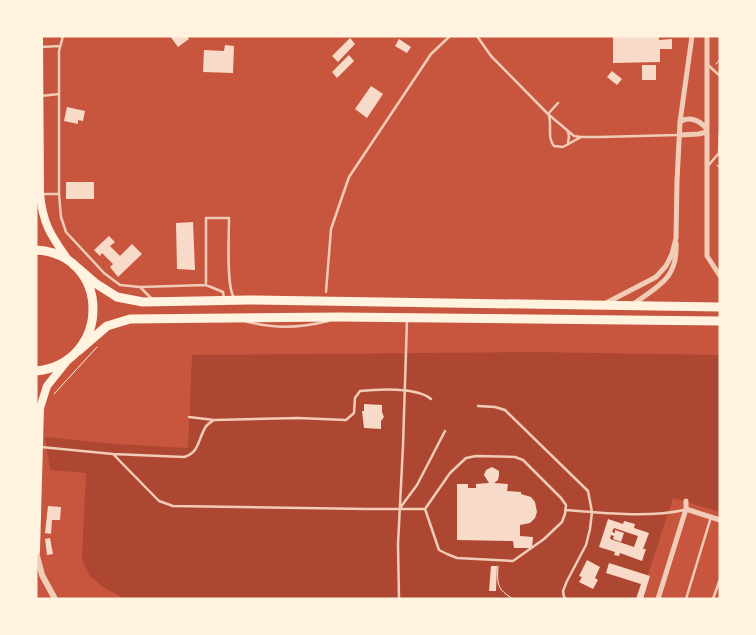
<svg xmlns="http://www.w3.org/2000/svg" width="756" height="635" viewBox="0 0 756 635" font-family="Helvetica,sans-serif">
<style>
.green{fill:#ae4732}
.building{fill:#f7dbc8;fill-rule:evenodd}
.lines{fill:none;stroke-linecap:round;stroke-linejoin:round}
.path{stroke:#fff3e0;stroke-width:1}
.service{stroke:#f1ccb7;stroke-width:2.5}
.minor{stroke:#f1ccb7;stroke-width:5}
.tertiary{stroke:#f1ccb7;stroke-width:6}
.primary{stroke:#fff3e0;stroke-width:8}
.trunk{stroke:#fff3e0;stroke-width:9}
</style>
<rect width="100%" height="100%" fill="#c8553d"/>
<path class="green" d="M533 352 720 355V512L673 498 640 599H125L103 587 89 575 82 559 86 473 50 470 45 437 114 444 188 448 192 355Z"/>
<path class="building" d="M170 36H187L189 39 178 47Z
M613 36H659V40L672 39V49H660V62L613 63Z
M350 38 355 44 338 62 332 56Z
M399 39 411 47 407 53 395 46Z
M225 45 234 46 233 73 203 72 204 50 224 51Z
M349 55 354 61 337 78 332 72Z
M642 65H656V80H642Z
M612 71 622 79 617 85 607 77Z
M371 86 383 94 367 118 355 109Z
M67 107 85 111 83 121 78 120V124L64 121Z
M66 182H94V199H66Z
M193 222 195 270 177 269 176 223Z
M109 236 115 242 110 246 120 256 132 244 142 254 118 277 110 267 113 264 102 253 100 256 94 250Z
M364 404 382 405V412L384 417 381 421V429L364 428 362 411H364Z
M492 467 499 471V475L498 480 494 483 508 484 507 491 521 492V494L531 497 535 502 537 512 535 518 530 523 520 525V536L533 537 532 548H514L513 541 457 540V484H468V488H476V484L489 483 484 475 486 470Z
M48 506 61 507 60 520H52L51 534 45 533Z
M608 519 623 524 624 521 635 524 634 528 649 533 643 549H646L642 561 620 553 619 556 614 555 615 552 599 547ZM614 528 638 536 634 547 610 539 611 535 614 536 613 539 621 542 624 533 615 530V533L612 532Z
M50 538 53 554 47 555 45 539Z
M587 560 600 567 595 578 598 580 593 589 579 582 582 577 579 576Z
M609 563 650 576 643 599H636L641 584 606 573Z
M491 566H497L496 591H489Z"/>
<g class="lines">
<path class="path" d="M716 64 720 59
M717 165 720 169
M54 394 97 347
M498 566C497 585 497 589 513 599"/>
<path class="service" d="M63 36 59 51V194L61 217 66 232 104 273 120 285 140 287 206 285 223 292 224 298
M477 36 491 56 548 114 574 136 581 137H600L678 135
M41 47 60 46
M708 65 720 76
M41 96 59 94
M548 114 558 103
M549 116C552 126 547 138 554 146L563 147 581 137
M568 132 569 136 568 143
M707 167 719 153 720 130
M40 194H59
M206 285V218H229C229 234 226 288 234 297
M140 287 151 298
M326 292 331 229 349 177 431 54 450 36
M245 321C272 329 301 328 328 321
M478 406 495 407 505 410 588 491 592 512 590 529 586 545 567 581 563 591 564 597 566 599
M189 417 214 420 298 418 346 420 354 413 355 398 360 391C378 389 417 387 431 399
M41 447 113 454 184 457C199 453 198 440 205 428 206 425 211 422 214 420
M113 454 159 501 173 506 367 509H425L450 473 466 458 476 456 515 457 523 460 561 498 566 505 565 514 562 522 544 539 513 561 457 558 447 554 439 550 425 509
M400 508 417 485 445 431
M565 510C602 513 649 518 684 510
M399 599 398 544 403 446 407 320
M686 599 711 517
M713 599 720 579"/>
<path class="minor" d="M707 36V256L720 276
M680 122C689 116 699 120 706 128
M679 135 699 134 706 132
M606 303 656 277 666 266 672 254 676 238 677 181 680 122 692 36
M632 305C658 286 678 279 676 243
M686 509 720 520
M658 599 686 509V501"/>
<path class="tertiary" d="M36 552 42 575 55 599"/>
<path class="primary" d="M39 36 40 194C43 225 51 235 68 260
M36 551 40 408 47 386 67 361"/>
<path class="trunk" d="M36 250C112 254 112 363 36 371
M73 264 95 283 117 297 143 302 249 300 720 307
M78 351 107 326 130 319 339 317 720 321"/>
</g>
<rect width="756" height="635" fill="none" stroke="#fff3e0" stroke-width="75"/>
</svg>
